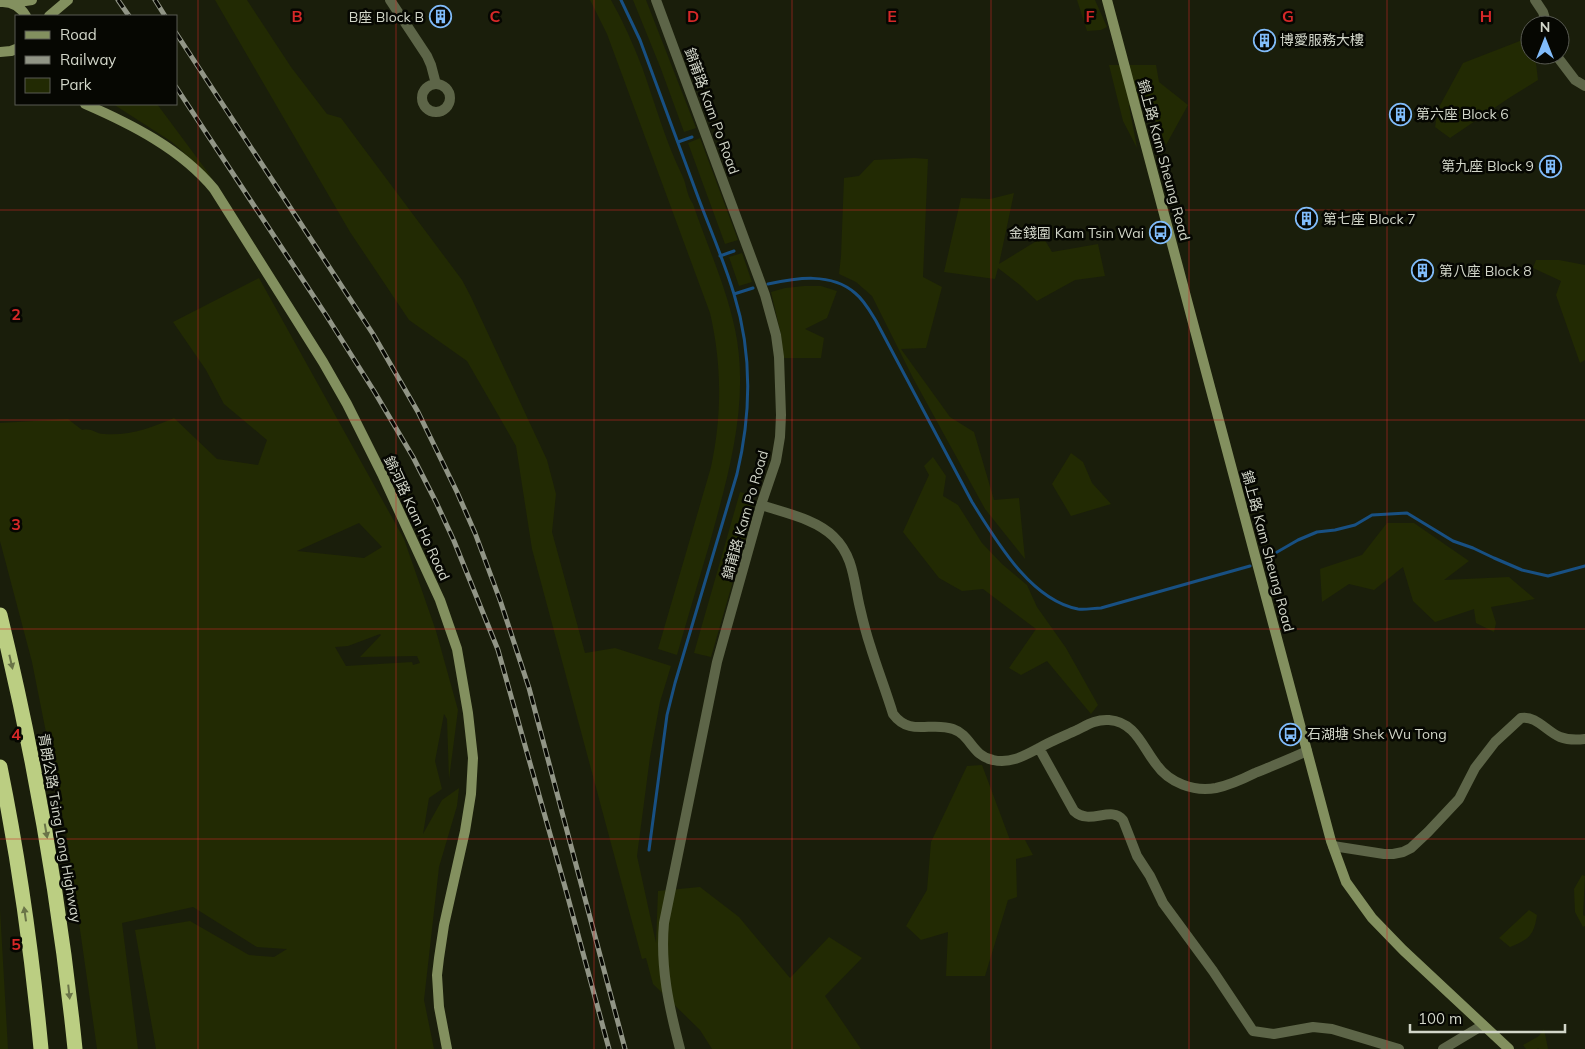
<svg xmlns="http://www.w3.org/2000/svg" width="1585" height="1049" viewBox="0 0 1585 1049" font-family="Mulish,'Noto Sans TC',sans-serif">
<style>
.green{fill:#222a03;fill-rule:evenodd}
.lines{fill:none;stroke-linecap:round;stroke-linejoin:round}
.stream{stroke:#185083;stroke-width:3}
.street{stroke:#5d6548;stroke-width:10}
.secondary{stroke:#83905f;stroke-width:10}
.highway{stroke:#bbce82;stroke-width:15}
.rail-casing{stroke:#919586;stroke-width:5}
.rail{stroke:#060702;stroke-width:3;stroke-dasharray:9;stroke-linecap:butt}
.oneway{fill:#6a7448}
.grid{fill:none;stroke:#d62828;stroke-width:1;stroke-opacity:0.55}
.labels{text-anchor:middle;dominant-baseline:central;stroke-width:5;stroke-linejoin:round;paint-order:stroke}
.poi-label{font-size:14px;fill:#d2d6c9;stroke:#060702;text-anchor:start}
.street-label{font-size:14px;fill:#d2d6c9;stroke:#060702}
.grid-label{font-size:16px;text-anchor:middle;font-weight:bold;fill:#d62828;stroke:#060702;stroke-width:5;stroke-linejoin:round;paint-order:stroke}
</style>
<rect width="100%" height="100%" fill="#1a1e0b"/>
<path class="green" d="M215 0H247L291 67 327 114 341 118 462 280 471 297 547 460 556 494 552 532 585 653 615 648 671 666 660 702 650 757 637 856 656 943 658 891 700 887 739 917 790 978 829 937 862 958 825 996 861 1049H712L700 1030 653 984 646 958 642 959 532 549 516 446 467 361 409 320 350 232Z
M590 0H611C623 21 633 44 642 67 655 103 665 140 682 175 687 185 686 194 693 204 707 245 726 286 735 329 750 401 729 473 710 542 699 579 688 617 677 655L658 649 711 467C722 416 722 364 710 313L607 34Z
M633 0H646L696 128 684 132 661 69Z
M1077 0H1095L1107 27 1101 30 1087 31Z
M1525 39 1530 44V55H1535L1538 80 1509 98 1450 138 1435 127 1438 109 1463 63Z
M1109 65H1156L1159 82 1188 105 1166 145 1147 100 1129 106 1137 148 1123 121Z
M113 104H157L212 178 172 142Z
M700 138 738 240 725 244 688 143Z
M914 158 928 159 923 277 942 287 926 348 901 349 950 417 974 432 994 500 1019 498 1025 559 985 509 913 378 872 296 856 282 839 274 841 256 844 178 859 176 874 160Z
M1014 193 999 264 1043 237 1052 252 1098 244 1105 276 1075 280 1037 301 1020 285 998 268 995 279 944 272 961 198 990 199Z
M742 253 752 282 739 286 729 257Z
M1536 260H1559L1585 265V360L1580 363 1556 295 1561 281 1533 268Z
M259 278 404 539 436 631 458 710 449 779 447 719 444 714 435 761 442 789 429 798 423 834 442 800 459 788 457 806 439 867 424 1000 434 1049H156L135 930 190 921 249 955 274 957 287 949 257 947 193 907 122 923 138 1049H97L67 838 32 662 0 541V423L68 419 82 430C95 428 94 434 104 434 130 436 151 428 174 418L217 459 258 465 267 440 224 404 206 370 173 322ZM359 523 382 547 364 558 297 551ZM380 634 381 635 360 657 417 656 420 663 413 665 412 662 346 666 335 647 348 646Z
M804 286H821L837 291 827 318 805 329 824 338 821 358H783L781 335 771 292 785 288Z
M1071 453 1083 462 1092 483 1111 504 1071 516 1052 484Z
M933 457 946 476 943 496 958 505 982 543 1002 564 1027 585 1037 607 1066 648 1098 705 1091 714 1047 661 1021 675 1009 668 1036 629 983 589 962 591 939 578 903 532 929 475 924 466Z
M740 492 752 495 749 526 711 657 694 653Z
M1387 523H1414L1469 561 1444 580 1509 577 1535 599 1491 607 1496 623 1494 632 1476 623 1474 609 1435 622 1413 601 1403 567 1374 590 1349 584 1322 602 1320 569 1362 555Z
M982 765 1010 840H1025L1033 855 1016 859 1017 897 1008 900 985 976H946L948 932 921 940 906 926 927 890 931 842 967 766Z
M1582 875 1585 876 1583 915 1585 916V926L1583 927 1575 912 1574 889Z
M0 909 8 1049H0Z
M1529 910 1537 915C1534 936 1528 940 1510 947L1499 938Z
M1544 1029 1548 1049H1539L1538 1048 1537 1049H1526L1523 1045 1539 1036Z"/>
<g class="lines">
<path class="stream" d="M621 0 640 40C659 92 679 145 698 197 710 229 724 261 734 294 752 352 751 415 737 474L675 683 667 715 649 850
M678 142 692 137
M720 256 734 251
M768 284C796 278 831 272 855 293 864 300 870 311 876 321L972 502C996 540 1030 600 1078 609 1085 610 1094 608 1101 608L1250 566
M734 294 753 288
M1265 559 1298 540 1317 532 1335 530 1355 525 1372 515 1407 513 1453 541 1473 548 1494 558 1522 570 1548 576 1585 566"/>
<path class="street" d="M390 0 427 56 431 65 436 84
M656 0 765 295 776 335 779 357 781 415 780 437 776 461 761 505 717 662 664 923C660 967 669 1007 680 1049
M1535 0 1543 12 1547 25
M1556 55 1575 80 1585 86
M422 98a14 14 0 1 1 28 0a14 14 0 1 1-28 0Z
M761 505C785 513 816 519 834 537 854 556 854 584 860 608 863 621 866 633 870 645 877 668 886 691 893 714 910 737 931 721 953 729 971 735 972 756 993 760 1010 764 1024 756 1039 748 1051 741 1064 736 1077 730 1087 725 1096 719 1109 720 1135 722 1142 746 1156 764 1169 783 1194 792 1216 788 1230 785 1243 779 1255 773 1272 766 1290 759 1307 751
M1039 748 1074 811C1090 826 1111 805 1123 820L1137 856 1150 876 1163 903 1213 971 1253 1031 1274 1034 1313 1027 1332 1029 1399 1049
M1333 846 1384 854H1393L1403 852 1411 848 1428 832 1459 799 1475 768 1495 742 1521 718C1536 715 1547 732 1560 737 1568 740 1577 740 1585 739
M1443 1049 1483 1025"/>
<path class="secondary" d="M1107 0 1331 841 1346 882 1372 918 1403 950 1509 1049
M0 2C12 1 20 6 26 16
M12 3 32 0
M49 16 68 0
M0 52 11 51 16 49
M85 104C131 124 181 149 214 189L323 362 347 404 382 474 440 600 457 649 468 713 473 758 471 794 465 831 444 925 439 958 437 975 439 1007 447 1049"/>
<path class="highway" d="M0 615C35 760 60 901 75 1049
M0 767C19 860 32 954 41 1049"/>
<defs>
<path id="rail" d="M118 0 129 16
M155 0 165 16
M176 33 373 334 418 412 457 492 475 533 500 600 529 688 625 1049
M176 87 326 315 374 391 413 457 436 502 454 541 498 650 567 894 609 1049"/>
</defs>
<use href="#rail" class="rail-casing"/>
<use href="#rail" class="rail"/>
</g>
<defs><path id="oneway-solid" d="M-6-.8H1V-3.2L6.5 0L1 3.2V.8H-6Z" transform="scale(1.25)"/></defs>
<g class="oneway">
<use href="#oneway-solid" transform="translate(11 662) rotate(77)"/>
<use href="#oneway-solid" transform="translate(46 831) rotate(80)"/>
<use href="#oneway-solid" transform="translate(25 914) rotate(-98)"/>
<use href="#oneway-solid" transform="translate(69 992) rotate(84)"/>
</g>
<path class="grid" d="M198 0V1049M396 0V1049M594 0V1049M792 0V1049M991 0V1049M1189 0V1049M1387 0V1049M0 210H1585M0 420H1585M0 629H1585M0 839H1585"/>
<defs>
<symbol id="building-ring" viewBox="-11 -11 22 22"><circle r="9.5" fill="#060702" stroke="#81bcfa" stroke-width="1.5"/><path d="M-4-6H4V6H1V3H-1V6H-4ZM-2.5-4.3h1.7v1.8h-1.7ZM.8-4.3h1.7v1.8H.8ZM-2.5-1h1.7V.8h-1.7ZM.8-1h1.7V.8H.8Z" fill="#81bcfa"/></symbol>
<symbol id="bus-ring" viewBox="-11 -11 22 22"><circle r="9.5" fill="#060702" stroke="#81bcfa" stroke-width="1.5"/><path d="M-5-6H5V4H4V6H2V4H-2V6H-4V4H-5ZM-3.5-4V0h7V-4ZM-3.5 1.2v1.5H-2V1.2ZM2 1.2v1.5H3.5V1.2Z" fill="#81bcfa"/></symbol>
</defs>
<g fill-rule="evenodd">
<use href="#building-ring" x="428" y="4" width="25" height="25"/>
<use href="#building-ring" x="1252" y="28" width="25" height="25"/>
<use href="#building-ring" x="1388" y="102" width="25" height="25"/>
<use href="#building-ring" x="1538" y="154" width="25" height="25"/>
<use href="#building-ring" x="1294" y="206" width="25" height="25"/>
<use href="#bus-ring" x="1148" y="220" width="25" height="25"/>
<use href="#building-ring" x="1410" y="258" width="25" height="25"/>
<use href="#bus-ring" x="1278" y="722" width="25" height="25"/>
</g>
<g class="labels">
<g class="poi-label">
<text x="424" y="17" text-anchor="end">B座 Block B</text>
<text x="1280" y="40">博愛服務大樓</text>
<text x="1416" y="114">第六座 Block 6</text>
<text x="1534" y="166" text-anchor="end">第九座 Block 9</text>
<text x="1323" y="219">第七座 Block 7</text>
<text x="1144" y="233" text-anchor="end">金錢圍 Kam Tsin Wai</text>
<text x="1439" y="271">第八座 Block 8</text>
<text x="1307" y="734">石湖塘 Shek Wu Tong</text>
</g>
<g class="street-label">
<text transform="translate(712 111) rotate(70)">錦莆路 Kam Po Road</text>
<text transform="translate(1164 160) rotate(75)">錦上路 Kam Sheung Road</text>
<text transform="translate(745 515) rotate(-74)">錦莆路 Kam Po Road</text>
<text transform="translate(417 518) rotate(65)">錦河路 Kam Ho Road</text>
<text transform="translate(1268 551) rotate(75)">錦上路 Kam Sheung Road</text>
<text transform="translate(60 828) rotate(80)">青朗公路 Tsing Long Highway</text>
</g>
</g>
<g class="grid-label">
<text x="297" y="22">B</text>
<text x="495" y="22">C</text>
<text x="693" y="22">D</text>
<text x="892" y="22">E</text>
<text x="1090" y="22">F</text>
<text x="1288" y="22">G</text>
<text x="1486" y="22">H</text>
<text x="16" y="320">2</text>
<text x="16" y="530">3</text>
<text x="16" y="740">4</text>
<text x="16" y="950">5</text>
</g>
<rect x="15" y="15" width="162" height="90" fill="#060702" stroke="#585a52"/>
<rect x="25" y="31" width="25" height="8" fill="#83905f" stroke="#585a52"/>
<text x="60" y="40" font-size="15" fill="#d2d6c9">Road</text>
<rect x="25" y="56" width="25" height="8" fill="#919586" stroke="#585a52"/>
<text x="60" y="65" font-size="15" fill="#d2d6c9">Railway</text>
<rect x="25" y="78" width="25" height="15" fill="#222a03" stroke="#585a52"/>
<text x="60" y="90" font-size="15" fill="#d2d6c9">Park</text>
<g transform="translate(1545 40)"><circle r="24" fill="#060702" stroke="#585a52"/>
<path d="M0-4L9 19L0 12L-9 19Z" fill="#81bcfa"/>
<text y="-8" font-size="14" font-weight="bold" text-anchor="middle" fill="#d2d6c9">N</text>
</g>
<path d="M1410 1024v8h155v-8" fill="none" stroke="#d2d6c9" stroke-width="2.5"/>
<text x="1418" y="1024" font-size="15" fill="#d2d6c9" stroke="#060702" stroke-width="4" paint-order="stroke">100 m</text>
</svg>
